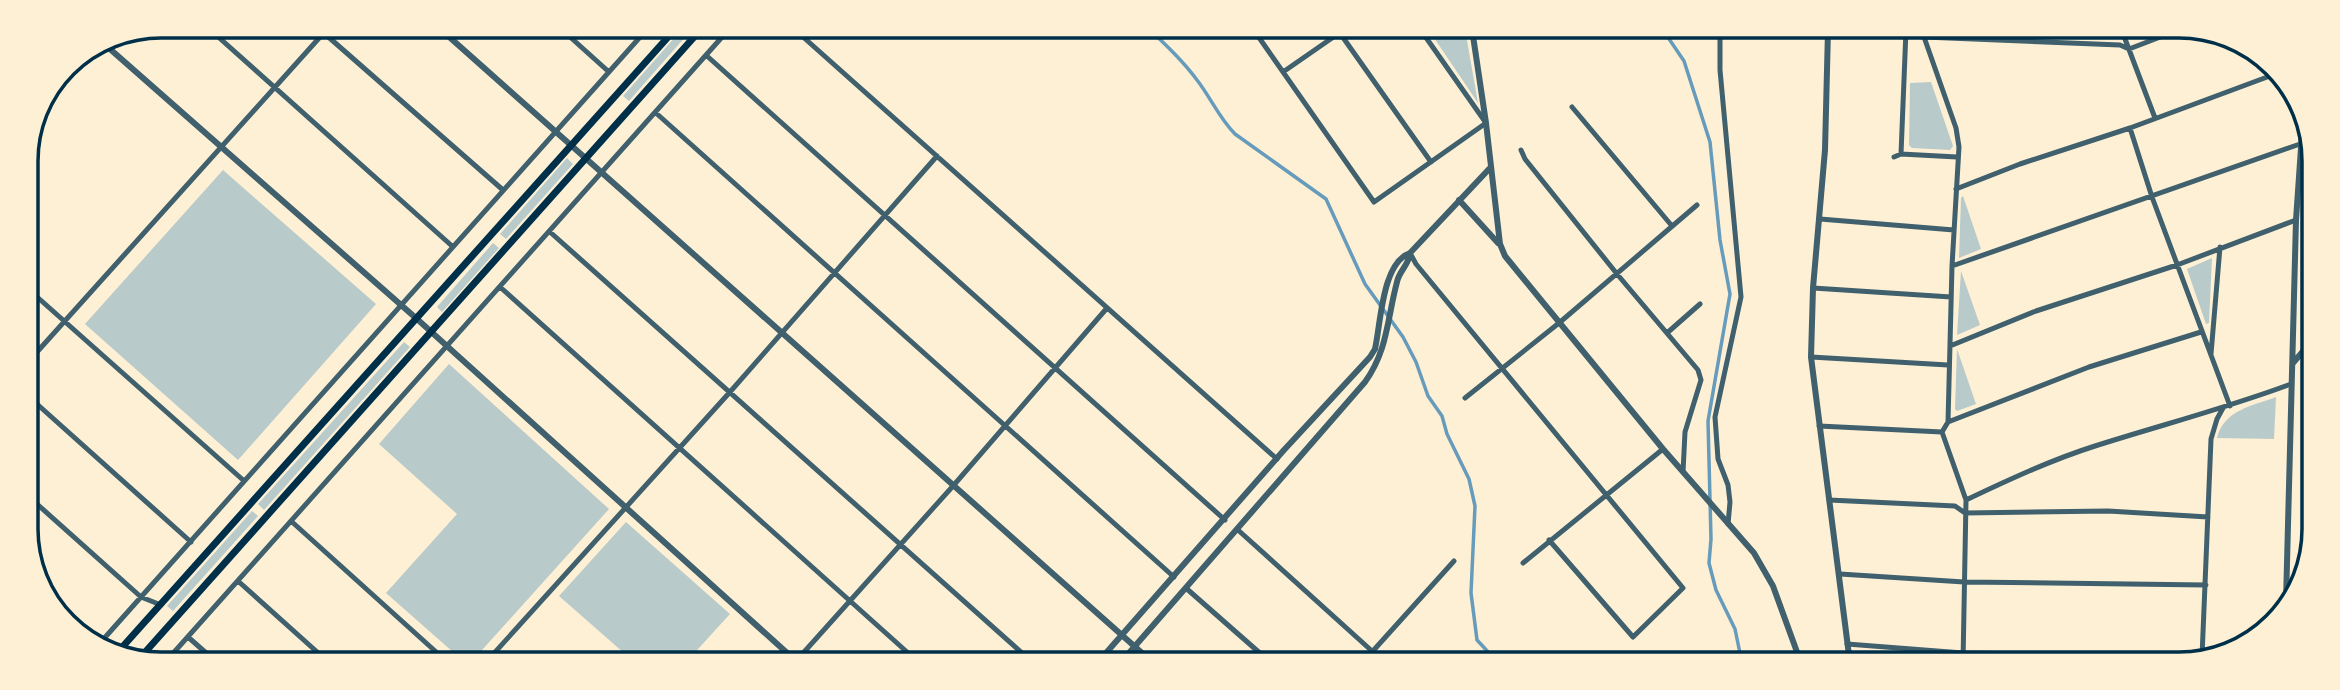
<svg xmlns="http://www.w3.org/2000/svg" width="2340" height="690" viewBox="0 0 2340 690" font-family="'Varela Round',sans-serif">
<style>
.green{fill:#b9caca}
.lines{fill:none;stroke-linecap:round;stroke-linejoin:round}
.stream{stroke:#669bbc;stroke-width:3.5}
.minor{stroke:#3f606c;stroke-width:5}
.tertiary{stroke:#3f606c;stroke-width:6}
.secondary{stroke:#003049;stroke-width:7}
.rim{fill:none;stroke:#003049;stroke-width:3.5}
</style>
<rect width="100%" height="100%" fill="#fdf0d5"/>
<path class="green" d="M684 27H694L629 101 623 96Z
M1428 29H1465L1478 103Z
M1931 82 1953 146 1950 150 1912 148 1909 145 1910 83Z
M567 158 573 164 506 239 500 234Z
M223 170 376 304 238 460 85 324Z
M1963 196 1981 249 1959 258 1961 198Z
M493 243 499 248 442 312 437 307Z
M2212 258 2209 323 2206 324 2187 269Z
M1961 271 1980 325 1957 335Z
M404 342 410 347 264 510 258 504Z
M1957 349 1976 404 1957 411 1955 409Z
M449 364 609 509 473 660H462L386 593 457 514 379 444Z
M2276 397 2274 439 2217 438C2224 410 2252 406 2276 397Z
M252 511 258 516 173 611 167 606Z
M626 522 730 614 688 660H632L559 596Z"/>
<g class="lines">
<path class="stream" d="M1148 28C1166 45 1183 61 1197 80 1211 98 1219 118 1235 134L1326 199 1365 284 1403 337 1416 362 1428 396 1442 416 1447 434 1469 479 1475 506 1471 593 1477 640 1490 654 1501 662
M1663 30 1684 61 1710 142 1720 240 1730 294 1708 421 1711 539 1709 563 1716 590 1735 629 1742 663"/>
<path class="minor" d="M206 26 452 246
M317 27 503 190
M559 27 609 72
M793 28 1277 459
M1253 29 1374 202 1486 123 1420 29
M1337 29 1431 162
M1720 30V70L1741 297 1715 417 1718 459 1728 485 1730 502 1728 524
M1852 30 1924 37 2120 45 2129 49 2176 31
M2122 31 2155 118
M1924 37 1956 128 1959 147 1952 266 1948 422 1942 432 1966 500 1963 663
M707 56 1225 520
M1283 72 1345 29
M1572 107 1672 226
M656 113 1174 577
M2130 128 2152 197 2230 406
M1521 150 1525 159 1617 274 1698 370 1701 380 1685 432 1683 472
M1901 154 1906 30
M1894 157 1901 154 1957 157
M1956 189 2020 164 2130 128 2278 73
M1820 219 1954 230
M550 232 1031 661
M1410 253 1416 264 1683 588 1633 637 1549 540
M1952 266 2300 144
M500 287 917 661
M27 288 243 480
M1813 288 1951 297
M1667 333 1700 304
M1950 346 2036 311 2177 265 2296 220
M2211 354 2220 247
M1811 357 1948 365
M28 362 329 27
M28 396 191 542
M1465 398 1559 323 1697 205
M1948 422 2089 367 2201 332
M1819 426 1942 432
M28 496 141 597 161 605
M1829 500 1955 506 1965 513 2108 511 2208 517
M1966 500C2008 480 2051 460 2095 446 2161 425 2227 408 2291 384
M291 521 445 660
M1238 530 1373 652
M1523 563 1663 449
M1840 574 1964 582 2206 585
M238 581 326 660
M1187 589 1270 662
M188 637 213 659
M100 643 649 27
M1847 644 1963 653 2202 657
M2202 657 2211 439 2217 419 2223 408
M168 659 731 27
M488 660 730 392 937 156
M796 661 953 486 1107 308
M1363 662 1454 561"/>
<path class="tertiary" d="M438 27 1151 661
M1472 29 1486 123 1500 244 1505 256 1663 449 1754 553 1773 586 1801 663
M1828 30 1825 150 1813 288 1811 357 1850 663
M102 42 417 319 796 661
M1459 200 1498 243
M2293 363 2310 343
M2286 601 2296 220 2303 119
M1099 661 1284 450 1370 357 1375 349C1381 322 1382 263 1410 253L1490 168
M1122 661 1365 382C1388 350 1387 319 1397 282 1399 271 1409 265 1410 253"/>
<path class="secondary" d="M117 653 677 27
M139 659 703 27"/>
</g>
<path d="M0 0H2340V690H0ZM161 38H2179A123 123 0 0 1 2302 161V529A123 123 0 0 1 2179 652H161A123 123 0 0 1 38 529V161A123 123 0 0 1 161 38Z" fill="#fdf0d5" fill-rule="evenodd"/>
<path class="rim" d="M161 38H2179A123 123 0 0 1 2302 161V529A123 123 0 0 1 2179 652H161A123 123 0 0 1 38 529V161A123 123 0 0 1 161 38Z"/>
</svg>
